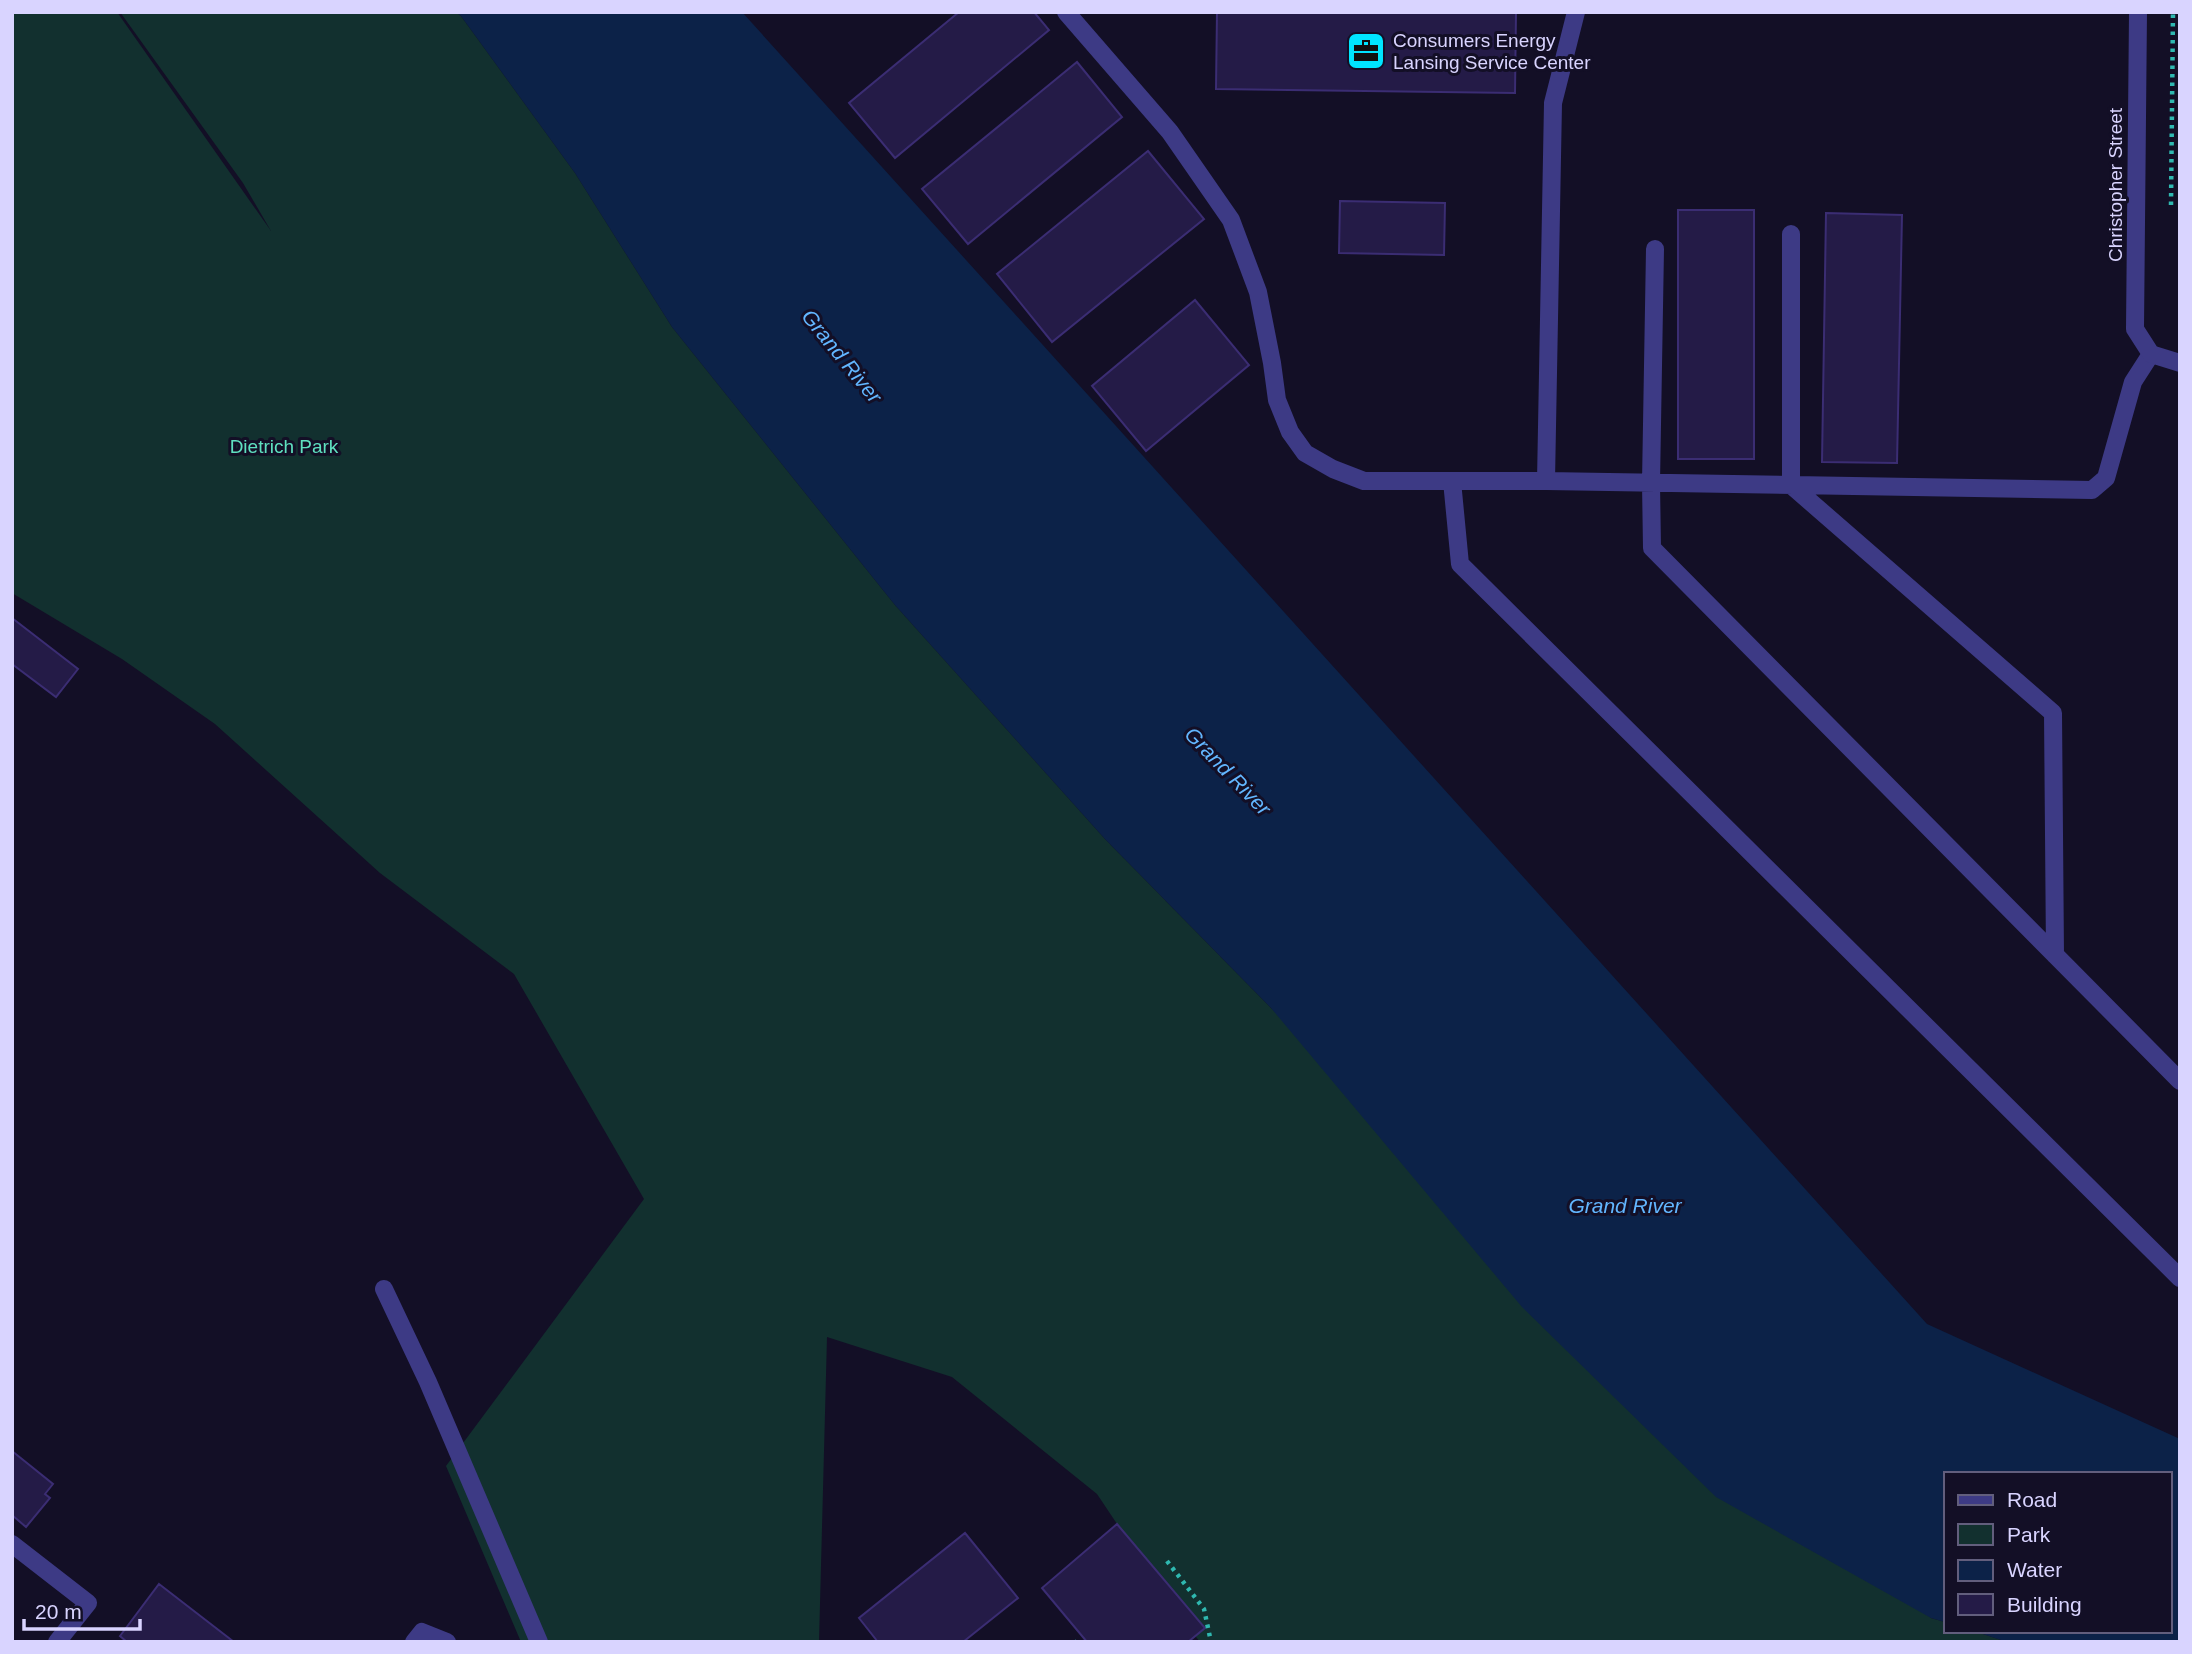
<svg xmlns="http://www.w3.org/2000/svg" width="2192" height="1654" viewBox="0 0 2192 1654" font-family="Arial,sans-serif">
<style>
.green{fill:#12302f}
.water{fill:#0c2248}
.building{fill:#241b47;stroke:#3b2d73;stroke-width:2}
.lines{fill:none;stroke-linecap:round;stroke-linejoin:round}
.path{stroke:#2fb8b0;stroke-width:4.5;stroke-dasharray:3.5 5;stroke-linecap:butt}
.lane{stroke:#3d3a85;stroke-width:18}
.street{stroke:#3d3a85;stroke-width:18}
.labels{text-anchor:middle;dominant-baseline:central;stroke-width:6;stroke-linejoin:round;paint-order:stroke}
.poi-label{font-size:19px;fill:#d9d4ff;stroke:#130f26;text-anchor:start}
.street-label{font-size:19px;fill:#d9d4ff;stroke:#130f26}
.park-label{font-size:19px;fill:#5fe0c0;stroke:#130f26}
.water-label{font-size:21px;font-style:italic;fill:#62b6ff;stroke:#130f26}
</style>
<rect width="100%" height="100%" fill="#130f26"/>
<path class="green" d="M12 12H117L271 231 243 183 120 12H456L461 16 575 173 672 327 895 605 1105 839 1271 1008 1931 1618 1945 1622V1631H1974L2007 1642H1200L1170 1603 1097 1494 952 1377 827 1337 819 1642H521L446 1466 644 1199 514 974 380 873 215 724 122 659 12 593Z"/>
<path class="water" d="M456 12H742L1927 1324 2180 1439V1642H2007L1974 1631H2169V1474H1945V1622L1931 1618 1716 1497 1522 1307 1271 1008 1105 839 895 605 672 327 575 173 461 16Z"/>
<path class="building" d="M959 12H1034L1049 30 895 158 849 103Z
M1217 12H1516L1515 93 1216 89Z
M1077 62 1122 117 968 244 922 189Z
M1148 151 1204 219 1052 342 997 274Z
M1340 201 1445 203 1444 255 1339 253Z
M1678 210H1754V459H1678Z
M1826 213 1902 215 1897 463 1822 462Z
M1195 300 1249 365 1146 451 1092 386Z
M12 618 78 669 56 697 12 664Z
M12 1451 53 1484 45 1494 50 1498 26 1527 12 1515Z
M1117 1524 1205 1628 1188 1642H1087L1042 1588Z
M965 1533 1018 1598 963 1642H878L859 1618Z
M159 1584 234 1642H127L120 1636Z"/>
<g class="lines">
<path class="path" d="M2171 205 2173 12
M1167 1561 1204 1609 1211 1642
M1076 1642 1077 1641"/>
<path class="lane" d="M1066 12 1170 132 1231 220 1258 292 1272 363 1277 400 1290 432 1305 453 1333 469 1364 481H1546L2092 490 2106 478 2133 382 2151 354
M1791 234V485L2053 713 2055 955
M1655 249 1651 483 1652 548 2180 1081
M1452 481 1460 564 2180 1278
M1546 481 1553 103 1576 12
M384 1289 428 1382 539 1642
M12 1544 88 1603 57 1642
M414 1642 422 1632 447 1642"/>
<path class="street" d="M2138 12 2135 329 2151 354 2180 363"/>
</g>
<defs>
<symbol id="office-square" viewBox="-11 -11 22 22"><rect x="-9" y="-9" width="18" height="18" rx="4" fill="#00e5ff" stroke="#130f26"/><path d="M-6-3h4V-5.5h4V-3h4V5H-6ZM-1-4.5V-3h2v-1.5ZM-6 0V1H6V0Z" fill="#111"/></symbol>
</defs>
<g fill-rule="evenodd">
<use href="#office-square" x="1344" y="29" width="44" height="44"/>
</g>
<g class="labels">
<g class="poi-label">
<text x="1393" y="40">Consumers Energy<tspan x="1393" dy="22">Lansing Service Center</tspan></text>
</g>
<g class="street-label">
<text transform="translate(2115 185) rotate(-90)">Christopher Street</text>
</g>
<g class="park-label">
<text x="284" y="446">Dietrich Park</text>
</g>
<g class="water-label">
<text transform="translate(842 356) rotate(51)">Grand River</text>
<text transform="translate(1228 771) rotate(46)">Grand River</text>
<text x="1625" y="1205">Grand River</text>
</g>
</g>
<rect width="2192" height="1654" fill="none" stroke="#d9d4ff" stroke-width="28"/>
<rect x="1944" y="1472" width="228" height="161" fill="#130f26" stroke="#625e7d" stroke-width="2"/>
<rect x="1958" y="1495" width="35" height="10" fill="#3d3a85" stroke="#625e7d" stroke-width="2"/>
<text x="2007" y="1507" font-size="21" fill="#d9d4ff">Road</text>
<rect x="1958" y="1524" width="35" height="21" fill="#12302f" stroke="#625e7d" stroke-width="2"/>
<text x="2007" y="1542" font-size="21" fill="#d9d4ff">Park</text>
<rect x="1958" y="1560" width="35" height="21" fill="#0c2248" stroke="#625e7d" stroke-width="2"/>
<text x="2007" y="1577" font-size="21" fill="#d9d4ff">Water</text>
<rect x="1958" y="1594" width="35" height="21" fill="#241b47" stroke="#625e7d" stroke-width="2"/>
<text x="2007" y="1612" font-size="21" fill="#d9d4ff">Building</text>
<path d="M24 1619v10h116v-10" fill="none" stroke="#d9d4ff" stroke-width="3.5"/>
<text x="35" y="1619" font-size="21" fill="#d9d4ff" stroke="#130f26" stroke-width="5" paint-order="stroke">20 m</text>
</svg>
